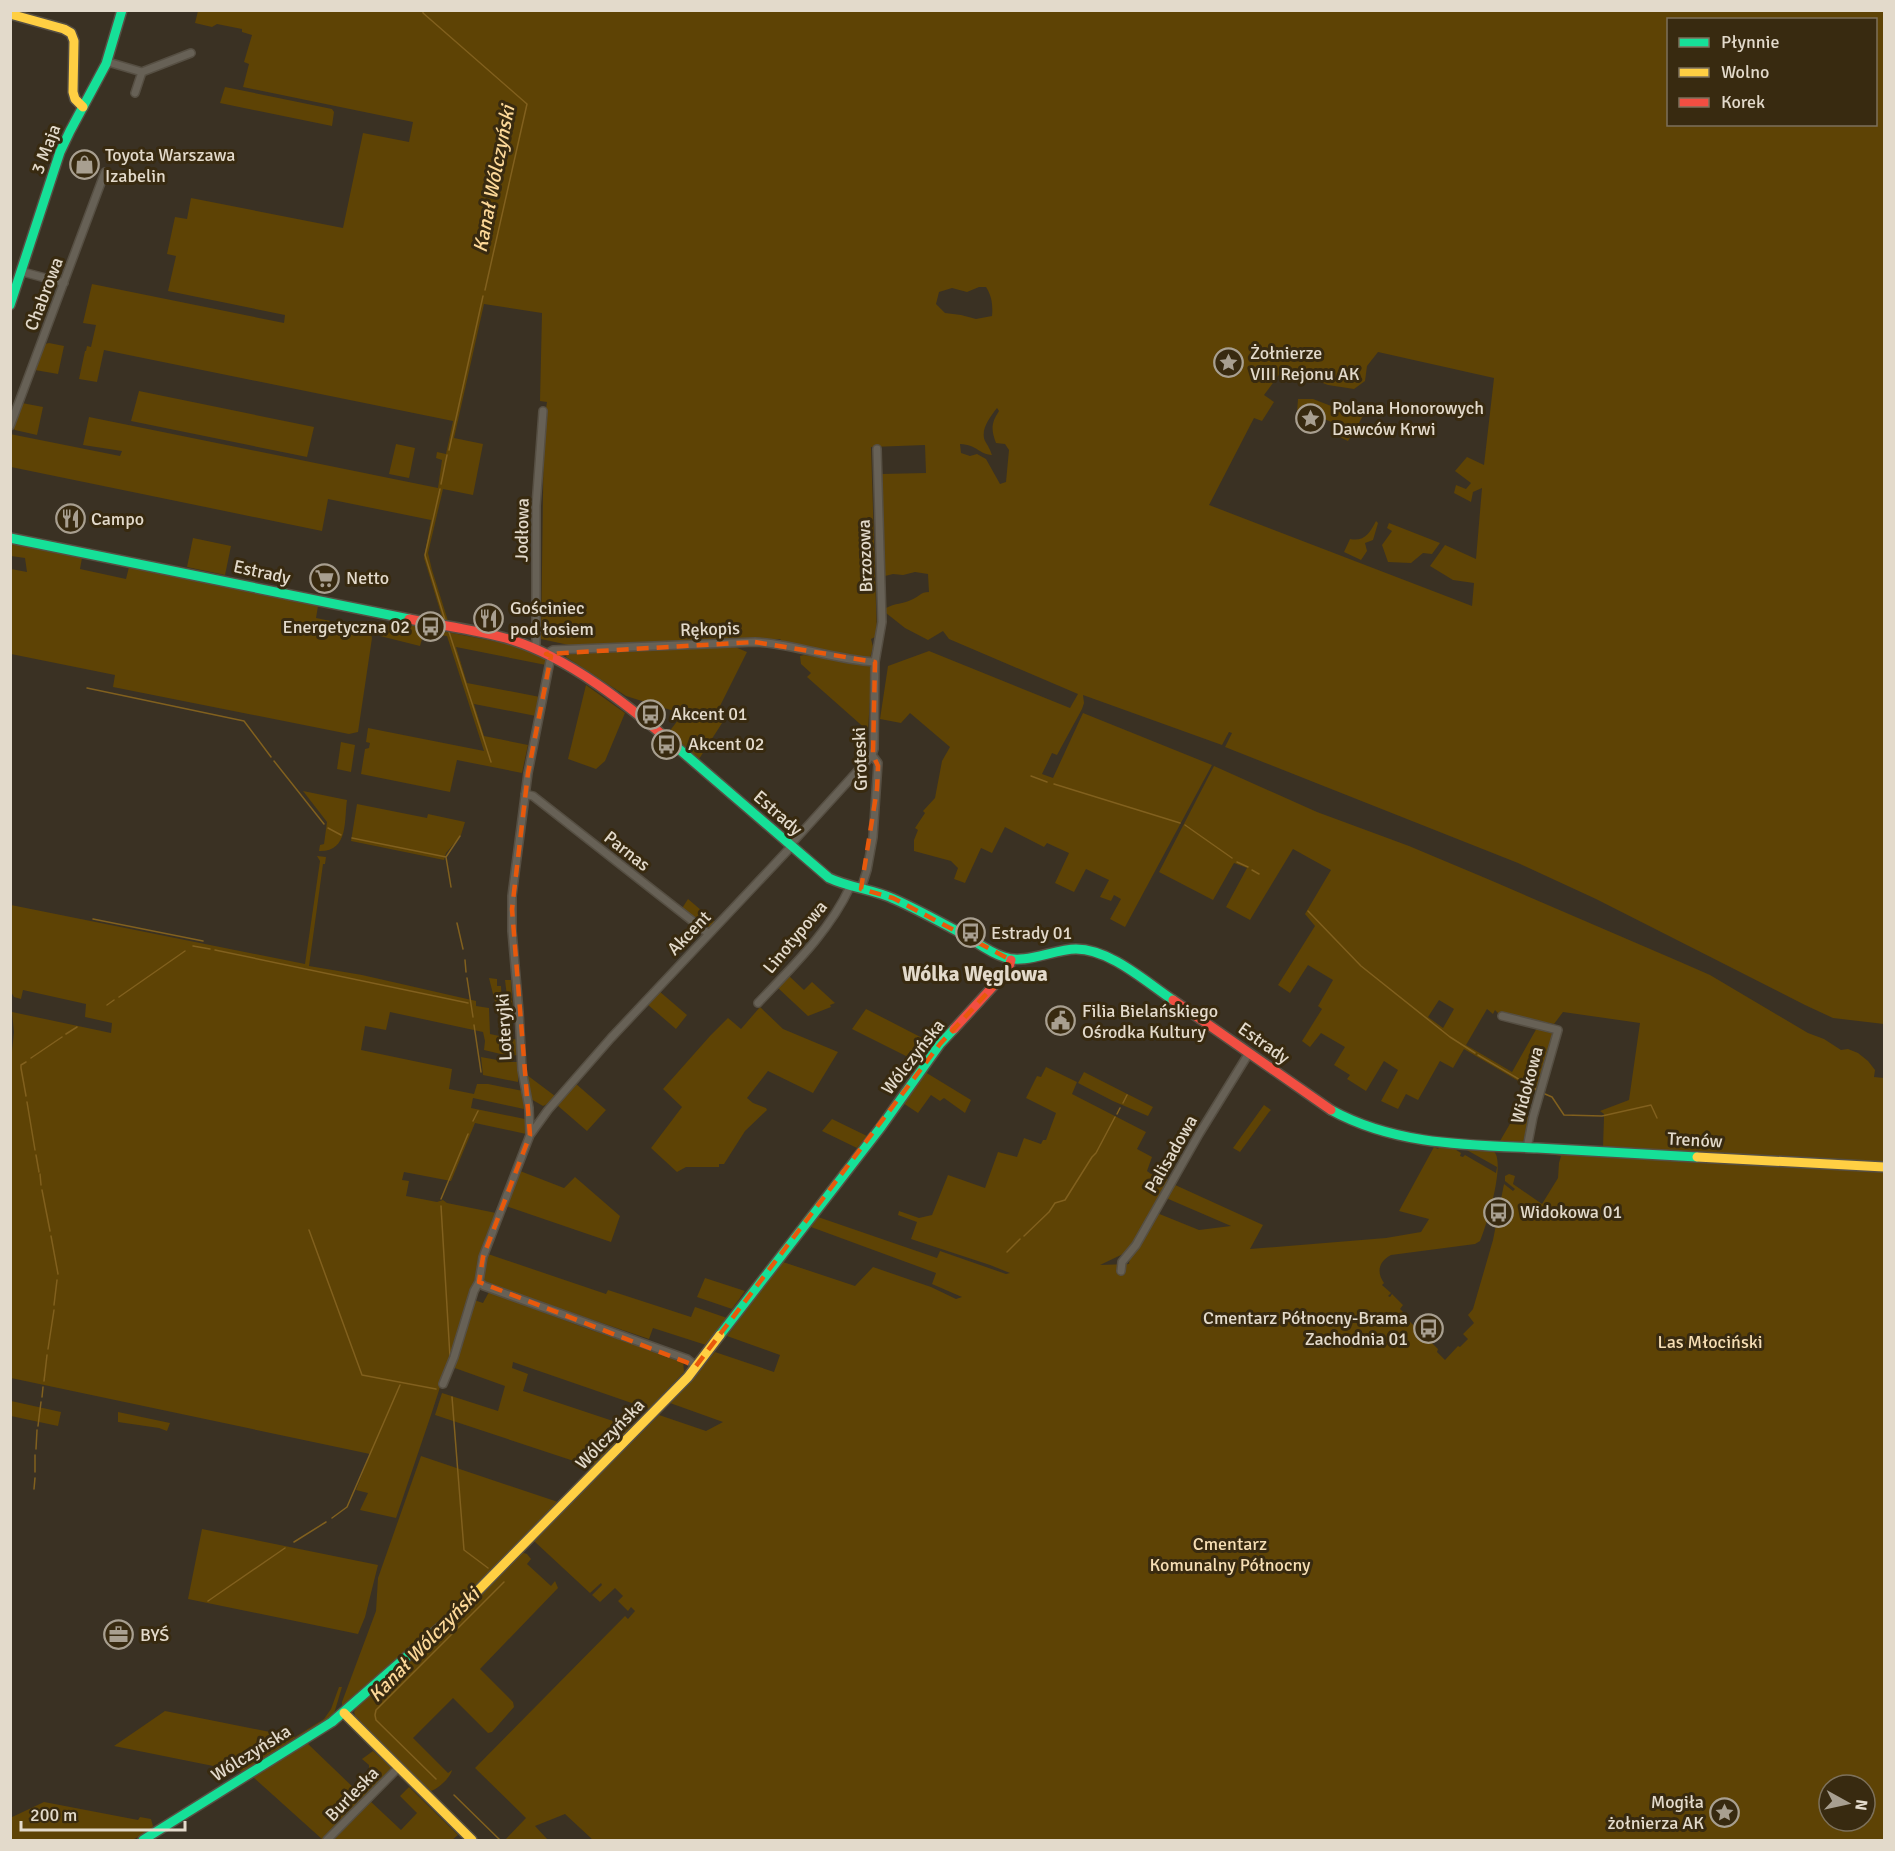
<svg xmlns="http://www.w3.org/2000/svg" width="1895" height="1851" viewBox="0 0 1895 1851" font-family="Signika,sans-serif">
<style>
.green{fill:#5e4305;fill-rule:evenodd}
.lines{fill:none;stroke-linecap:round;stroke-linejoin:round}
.stream{stroke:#81601e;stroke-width:1.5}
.street-casing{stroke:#564f43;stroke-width:10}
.fast-casing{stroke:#564f43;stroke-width:12}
.slow-casing{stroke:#564f43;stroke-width:12}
.jam-casing{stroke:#564f43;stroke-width:12}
.street{stroke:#676156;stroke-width:7}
.fast{stroke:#16e098;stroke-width:9}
.slow{stroke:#ffcf43;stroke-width:9}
.jam{stroke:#f24e42;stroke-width:9}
.marked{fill:none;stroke:#e8590c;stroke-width:4.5;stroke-dasharray:12 8;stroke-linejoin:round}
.labels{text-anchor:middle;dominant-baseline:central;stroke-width:6;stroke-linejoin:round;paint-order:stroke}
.street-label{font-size:18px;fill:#e3dacb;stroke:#382a10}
.poi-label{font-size:18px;fill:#e3dacb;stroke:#382a10;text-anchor:start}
.park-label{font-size:18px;fill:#f6deb4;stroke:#382a10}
.water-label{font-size:20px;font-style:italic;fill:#fcd898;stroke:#382a10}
.quarter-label{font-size:21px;font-weight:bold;fill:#e3dacb;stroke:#382a10}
</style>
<rect width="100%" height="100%" fill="#3a3123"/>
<path class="green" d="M198 11H1884V1024L1833 1018 1805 1005 1596 899 1518 863 1225 747 1232 733 1229 732 1222 745 1083 695 1084 703 1082 709 1057 755 1052 753 1042 774 1053 778 1083 713 1212 765 1125 927 1110 919 1121 899 1114 895 1111 901 1100 897 1109 880 1086 869 1074 892 1055 883 1069 853 1047 843 1044 847 1005 827 992 853 981 848 965 883 954 879 958 868 951 861 914 851V840L918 830 915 828 925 813 923 811 935 798 942 761 950 747 910 713 901 723 880 719 888 666 929 651 1070 708 1078 694 949 639 943 631 928 640 905 628 886 613V608C895 603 903 604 911 600 919 597 920 592 929 592L928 574 915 572 903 575 893 574 885 576 882 474 926 473 925 445 871 447 877 636 871 639 873 647 870 658H859L785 644 780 639 578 647 541 639 544 422 547 402 540 401 542 313 484 304 454 438 483 444 473 495 443 489 428 553 432 570 448 621 443 620 424 558 431 520 328 499 322 531 11 467 10 434 120 456 122 451 83 445 89 417 438 488 442 460 436 458 437 452 446 454 453 421 104 350 97 382 79 379 85 351H86L87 346 91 347 96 325 83 323 92 284 284 323 285 315 168 291 176 256 167 254 175 217 187 219 191 198 343 228 363 133 409 142 413 122 243 87 249 64 244 62 252 35 242 32V29L217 24 212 27 195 23ZM1668 20H1876V124H1668ZM979 287H986C992 296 993 306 992 316L976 319 961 315 945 313 936 304 939 292 952 288 967 292ZM1378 352 1494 378 1484 465 1467 457 1455 471 1471 483 1466 489 1456 485 1454 493 1471 502 1473 492 1482 488 1476 559 1445 545 1430 566 1453 580 1474 583 1472 606 1209 505 1254 418 1262 421 1274 402 1264 395 1284 368 1328 385 1354 389 1365 381 1367 366ZM997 408 999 411C991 423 991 430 996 443L1005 444 1009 450 1006 482 1000 484 986 459 977 454 970 456 961 453 960 444C978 445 978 454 992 455 990 449 988 446 985 441 980 430 990 417 997 408Z
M225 87 332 109 334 112 332 126 220 103Z
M49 343 64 346 58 374 35 370 45 344Z
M139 391 314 427 307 457 131 421Z
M1313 399 1344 411 1363 416 1348 441 1331 433 1334 423 1319 417 1297 413 1298 399Z
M22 403 43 407 37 435 15 430 13 428Z
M396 444 415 448 409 478 389 474Z
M1376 521 1378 523 1373 540 1365 543 1367 551 1361 560 1344 552 1350 539C1364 542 1370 533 1376 521Z
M1389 523 1440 543 1432 554 1423 553 1411 563 1388 562 1382 545 1392 531 1387 528Z
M193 538 231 546 225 575 187 567Z
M11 543 82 558 80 569 126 579 129 567 318 606 316 618 370 629 372 638 358 732 349 734 113 687 115 675 11 654V569L27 572 25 558 11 556Z
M395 622 514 645 546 659V665L456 647 467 683 540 697 536 716 474 704 484 736 528 745 522 773 457 760 450 792 361 774 365 749 369 748 370 743 366 742 368 728 484 751 447 636 433 634 422 639 420 646 380 636C379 628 388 625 395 622Z
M735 647 747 652 718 710 724 720 699 759 669 732 687 708 683 705 677 712 626 696 566 657 567 654Z
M804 655 872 666 868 731 807 677 811 673 801 664 800 656Z
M586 685 625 713 605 761 596 769 568 759Z
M341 742 355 745 351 772 337 769Z
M1214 766 1317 812 1409 846 1490 880 1678 961 1710 975 1808 1033 1824 1039 1841 1050 1848 1049 1858 1053 1868 1061 1875 1070 1874 1077 1884 1078V1165L1601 1149V1147H1603L1604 1118V1114L1600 1111 1629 1100 1640 1023 1563 1012 1554 1024 1498 1013 1495 1010 1493 1014 1487 1009 1466 1045 1512 1072 1538 1026 1553 1032V1034L1537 1092 1464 1049 1453 1068 1440 1061 1418 1100 1406 1094 1398 1109 1381 1101 1398 1070 1384 1061 1366 1091 1347 1079 1350 1075 1334 1065 1345 1047 1321 1033 1310 1047 1302 1041 1322 1009 1318 1006 1333 980 1308 965 1290 993 1278 985 1315 926 1305 914 1331 870 1293 849 1250 920 1226 907 1247 868 1234 863 1213 900 1159 872ZM1439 1000 1454 1009 1443 1028 1428 1017Z
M303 791 347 800C344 820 349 852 319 851L320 845 324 844 327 822Z
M357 804 427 818 428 814 465 822 461 835 446 853 444 860 351 841Z
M317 856 326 857 325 864H323L309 966 362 975 476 1001V1006L489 1008 490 1034 518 1040V1055L509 1056 484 1050 485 1041 483 1032 390 1012 386 1030 365 1026 361 1050 452 1069 449 1089 474 1094 477 1084H488L523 1091 524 1109 473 1098 471 1108 525 1119 526 1121V1134L475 1123 451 1181 404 1172 402 1180 409 1181 406 1196 437 1202 443 1200 447 1203 496 1213 432 1412 396 1518 360 1510 368 1493 356 1490 370 1454 11 1378 10 1071 14 1032 12 1012 111 1033 112 1023 85 1017 86 1004 23 990 21 999 14 997 10 990 11 905 305 964 320 861Z
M688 899 715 922 708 929 681 910Z
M789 976 804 990 812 982 835 1003 830 1005 831 1007 808 1016 778 988Z
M489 978 497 979V986H501L502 1006 508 1005 505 980H511L513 1014 497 1010Z
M659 991 687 1015 676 1029 647 1004Z
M760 1007 783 1029 838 1052 813 1093 768 1071 747 1098 753 1103 766 1108 767 1110 745 1131 724 1164H719V1167H686L677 1172 651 1148 682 1107 663 1089 710 1036 728 1018 741 1029Z
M866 1009 934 1044 920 1063 852 1029Z
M481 1057 508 1062H518V1082L483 1075Z
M1046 1067 1077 1082 1072 1094 1146 1132 1137 1149 1152 1157 1147 1171 1151 1174 1170 1180 1132 1247 1123 1254 1100 1265 1129 1264 1130 1254 1157 1213 1199 1230 1231 1226 1166 1198 1173 1184 1263 1225 1250 1249 1386 1238 1421 1232 1429 1219 1399 1211 1434 1147 1438 1149 1440 1146 1453 1148 1461 1153 1460 1156 1463 1157 1465 1155 1496 1173 1497 1167 1465 1149C1473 1149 1486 1147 1493 1151 1507 1159 1486 1228 1480 1241L1475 1244 1391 1255C1379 1261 1376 1272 1384 1283L1382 1285 1391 1293 1388 1296 1390 1297 1392 1294 1403 1305 1400 1309 1404 1313 1403 1315 1438 1349 1437 1352 1445 1360 1458 1346 1460 1347 1468 1339 1463 1334 1474 1323 1468 1315 1473 1309 1493 1240 1504 1184 1513 1191 1515 1189 1505 1181V1176L1509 1174 1515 1176 1513 1184 1542 1204 1558 1178 1559 1163 1561 1156 1550 1154 1551 1152 1884 1170V1840H593L565 1814 535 1826 548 1840H505L526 1818 475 1768 625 1616 628 1619 635 1611 631 1607 628 1611 618 1601 623 1596 615 1588 600 1602 592 1595 602 1585 601 1583 590 1593 534 1541 659 1415 706 1431 723 1422 670 1403 689 1384 715 1352 774 1372 780 1355 727 1336 783 1262 855 1286 873 1267 931 1287 956 1299 962 1297 932 1284 936 1273 811 1227 818 1217 937 1258 940 1251 1006 1274 1010 1273 990 1265 911 1239 917 1222 898 1215 899 1211 919 1218 932 1215 948 1175 985 1188 998 1152 1017 1157 1024 1138 1041 1144 1043 1140H1046L1056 1113 1026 1098 1037 1076 1041 1077ZM1829 1785H1865V1821H1829Z
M925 1072 971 1100 965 1113 944 1098 940 1101 931 1095 918 1113 903 1103Z
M1084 1072 1153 1107 1148 1116 1113 1101 1078 1083Z
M527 1075 555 1096 548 1104 543 1106 531 1099Z
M575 1083 606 1110 587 1131 557 1105Z
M1264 1105 1271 1110 1269 1112 1240 1152 1233 1148Z
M1518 1110 1530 1117 1523 1142 1500 1141Z
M832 1119 867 1136 857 1148 822 1131Z
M520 1171 564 1188 575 1177 620 1216 611 1242 506 1206Z
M488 1254 606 1294 608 1290 691 1317 695 1307 727 1318 706 1345 653 1328 649 1339 487 1284C479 1274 484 1266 488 1254Z
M705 1278 745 1291 732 1309 697 1297Z
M489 1292 588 1329 683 1360 684 1372 649 1409 513 1362 512 1368 528 1374 523 1391 631 1427 592 1467 435 1415 442 1393 498 1411 505 1386 452 1367 474 1300 483 1303Z
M11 1401 61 1412 58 1426 11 1416Z
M118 1412 170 1423 167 1431 159 1428 118 1422Z
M421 1456 558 1502 456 1608 346 1705 342 1706V1702L376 1611 378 1578Z
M202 1529 378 1565 365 1617 358 1634 188 1599Z
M524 1553 527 1554 531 1559 527 1564 551 1586 555 1581 558 1588 480 1669 513 1702 514 1707 492 1732 488 1733 453 1698 413 1738 448 1773 452 1770C451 1777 438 1789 431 1791L426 1789 356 1719 354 1712C362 1698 377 1690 390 1682L391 1675 520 1554Z
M339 1687H342L333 1717 295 1738 243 1772 114 1746 165 1711 295 1737 324 1719 331 1709Z
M307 1743 357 1791 369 1778V1765L362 1759 373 1751 392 1768V1770L323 1840 253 1777Z
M409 1787 458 1835 452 1840H330L369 1800 401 1830 417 1813 400 1796Z
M44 1802 138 1820 140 1817 151 1819 153 1826 151 1831 132 1840H11L10 1818Z"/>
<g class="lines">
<path class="stream" d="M423 10V13L527 104 485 290
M449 450 483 296
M441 484 447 455
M440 489 425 555 445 620
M449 632 491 762
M87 688 244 721 271 757
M274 761 324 824
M1031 776 1047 782
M1054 784 1180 823
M1185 825 1232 858
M328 828 341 835
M352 838 446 857
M1237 862 1248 867
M1252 870 1259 874
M451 887 446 857 460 836
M1308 911 1361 966 1450 1037 1475 1053
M93 919 203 941
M457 923 463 949
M193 946 210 949
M215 950 468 1003
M465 960 466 972
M467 978 473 1017
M119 997 185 951
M107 1005 114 1000
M474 1025 481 1072
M66 1034 77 1027
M1478 1055 1537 1090
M31 1058 62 1037
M26 1062 21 1065V1068L26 1096
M1545 1094 1552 1097 1564 1115 1602 1116 1651 1105 1657 1118
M27 1102 35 1150
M1123 1103 1127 1095
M1117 1114 1120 1108
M473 1121 478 1111
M36 1155 39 1172
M40 1174 41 1185
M42 1190 50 1231
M441 1199 468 1134
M441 1206 450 1357
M309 1230 362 1375 436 1389
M51 1236 58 1274
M1024 1236 1049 1212 1055 1203 1065 1200 1092 1157 1096 1153 1115 1117
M1007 1252 1020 1239
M54 1305 57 1280
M48 1349 54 1310
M44 1381 47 1355
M42 1397 43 1387
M452 1397 464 1550 488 1568
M38 1426 41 1402
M36 1449 37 1430
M35 1472V1455
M34 1489 35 1478
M332 1518 347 1507 400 1385
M294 1542 326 1522
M208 1601 285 1548
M436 1779 376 1720 375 1715 376 1710 504 1582
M454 1795 500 1840"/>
<defs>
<path id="street" d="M108 62 142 72 191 53
M135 93 142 72
M23 272 64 283
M10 426 105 172
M536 649V506L543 411
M546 654 553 650 755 642C795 644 834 660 875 662
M525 794 533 796 709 934
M861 889 867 870 873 837 878 763 872 755
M758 1003C792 967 829 932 850 887
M1502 1016 1558 1030 1533 1117 1527 1148
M530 1135 548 1110 611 1038 789 849 793 842 872 755 874 749 875 662 882 622 877 449
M1121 1271 1122 1262 1136 1245 1199 1134 1249 1053
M479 1282 484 1286 687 1359 696 1366
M443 1384 454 1357 474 1291 479 1282 483 1257 530 1135 529 1108 522 1070 519 1012 512 931V896L528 773 551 656
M327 1840 398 1768"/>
<path id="fast" d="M10 305 60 152 70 131 106 64 122 10
M10 538 409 619
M672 743 829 878C850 888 873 889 894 899 919 910 944 924 968 937 979 944 991 953 1004 957 1024 965 1054 949 1076 949 1110 949 1146 982 1173 1000
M1331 1110C1395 1145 1466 1145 1537 1148 1590 1151 1643 1154 1697 1157
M720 1335 881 1127 940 1044 954 1029
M143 1840 332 1722 451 1618"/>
<path id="slow" d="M10 14 64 29 71 33 74 41 73 92 75 99 83 107
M1697 1157 1884 1167
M451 1618 688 1377 720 1335
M344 1713 472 1840"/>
<path id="jam" d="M409 619C443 626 479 630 512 640 569 658 628 705 672 743
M1173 1000 1331 1110
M954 1029 1008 970 1011 960"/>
</defs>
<use href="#street" class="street-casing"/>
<use href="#fast" class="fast-casing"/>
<use href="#slow" class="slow-casing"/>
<use href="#jam" class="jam-casing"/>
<use href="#street" class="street"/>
<use href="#fast" class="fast"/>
<use href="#slow" class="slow"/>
<use href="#jam" class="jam"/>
</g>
<path class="marked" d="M755 642 875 662 873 755 878 766 877 789 861 889 893 898 1011 960 1003 976 940 1044 696 1366 479 1282 483 1257 530 1135 512 909 528 773 551 656 546 654Z"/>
<defs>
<symbol id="shop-ring" viewBox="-11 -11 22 22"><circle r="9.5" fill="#382a10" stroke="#a89f90" stroke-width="1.5"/><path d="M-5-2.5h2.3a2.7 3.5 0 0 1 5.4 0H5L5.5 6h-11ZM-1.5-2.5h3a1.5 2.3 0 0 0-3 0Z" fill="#a89f90"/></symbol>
<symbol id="sight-ring" viewBox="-11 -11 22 22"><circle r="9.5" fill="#382a10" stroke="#a89f90" stroke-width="1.5"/><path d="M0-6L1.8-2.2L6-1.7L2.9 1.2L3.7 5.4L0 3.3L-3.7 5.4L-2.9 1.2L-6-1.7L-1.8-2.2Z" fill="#a89f90"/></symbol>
<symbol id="restaurant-ring" viewBox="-11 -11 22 22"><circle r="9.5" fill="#382a10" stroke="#a89f90" stroke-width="1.5"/><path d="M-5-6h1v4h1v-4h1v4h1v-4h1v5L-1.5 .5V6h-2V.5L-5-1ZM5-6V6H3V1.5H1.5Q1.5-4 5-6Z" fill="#a89f90"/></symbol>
<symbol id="supermarket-ring" viewBox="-11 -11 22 22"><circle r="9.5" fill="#382a10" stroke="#a89f90" stroke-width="1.5"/><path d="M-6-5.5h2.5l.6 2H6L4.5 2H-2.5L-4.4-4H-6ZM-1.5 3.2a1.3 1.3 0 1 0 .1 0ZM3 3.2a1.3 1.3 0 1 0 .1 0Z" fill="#a89f90"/></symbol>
<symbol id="bus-ring" viewBox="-11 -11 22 22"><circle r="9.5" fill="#382a10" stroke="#a89f90" stroke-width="1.5"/><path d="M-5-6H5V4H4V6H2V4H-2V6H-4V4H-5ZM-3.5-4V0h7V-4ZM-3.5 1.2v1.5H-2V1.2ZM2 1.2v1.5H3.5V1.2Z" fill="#a89f90"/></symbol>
<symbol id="civic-ring" viewBox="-11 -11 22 22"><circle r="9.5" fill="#382a10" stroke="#a89f90" stroke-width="1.5"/><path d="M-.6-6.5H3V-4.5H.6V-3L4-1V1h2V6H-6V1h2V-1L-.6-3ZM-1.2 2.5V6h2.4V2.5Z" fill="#a89f90"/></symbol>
<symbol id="office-ring" viewBox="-11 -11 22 22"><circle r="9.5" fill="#382a10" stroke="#a89f90" stroke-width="1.5"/><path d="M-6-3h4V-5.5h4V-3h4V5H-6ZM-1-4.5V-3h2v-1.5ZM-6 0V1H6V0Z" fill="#a89f90"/></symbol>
</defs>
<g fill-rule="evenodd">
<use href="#shop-ring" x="68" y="148" width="33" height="33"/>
<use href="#sight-ring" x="1212" y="346" width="33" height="33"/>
<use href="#sight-ring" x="1294" y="402" width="33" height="33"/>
<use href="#restaurant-ring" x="54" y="502" width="33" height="33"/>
<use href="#supermarket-ring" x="308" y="562" width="33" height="33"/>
<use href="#restaurant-ring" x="472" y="602" width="33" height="33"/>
<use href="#bus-ring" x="414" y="610" width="33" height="33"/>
<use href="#bus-ring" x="634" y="698" width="33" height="33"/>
<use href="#bus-ring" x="650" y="728" width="33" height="33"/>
<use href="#bus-ring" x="954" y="916" width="33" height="33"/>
<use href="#civic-ring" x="1044" y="1004" width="33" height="33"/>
<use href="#bus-ring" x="1482" y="1196" width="33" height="33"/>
<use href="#bus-ring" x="1412" y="1312" width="33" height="33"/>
<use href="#office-ring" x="102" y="1618" width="33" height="33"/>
<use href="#sight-ring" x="1708" y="1796" width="33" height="33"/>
</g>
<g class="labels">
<g class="street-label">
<text transform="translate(46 149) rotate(-69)">3 Maja</text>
<text transform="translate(44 294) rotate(-69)">Chabrowa</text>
<text transform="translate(522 530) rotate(-89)">Jodłowa</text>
<text transform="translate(865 556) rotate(-92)">Brzozowa</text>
<text transform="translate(262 572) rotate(12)">Estrady</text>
<text transform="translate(710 629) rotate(-2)">Rękopis</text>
<text transform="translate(860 759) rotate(-92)">Groteski</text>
<text transform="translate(778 813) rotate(41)">Estrady</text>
<text transform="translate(627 851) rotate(38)">Parnas</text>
<text transform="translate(689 933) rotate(-46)">Akcent</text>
<text transform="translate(795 937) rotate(-50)">Linotypowa</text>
<text transform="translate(504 1027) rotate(-93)">Loteryjki</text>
<text transform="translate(1264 1043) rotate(35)">Estrady</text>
<text transform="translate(913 1057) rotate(-52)">Wólczyńska</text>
<text transform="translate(1527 1085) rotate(-75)">Widokowa</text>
<text transform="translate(1695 1140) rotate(3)">Trenów</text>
<text transform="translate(1171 1154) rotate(-60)">Palisadowa</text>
<text transform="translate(610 1434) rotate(-46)">Wólczyńska</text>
<text transform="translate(251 1753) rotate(-32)">Wólczyńska</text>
<text transform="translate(352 1794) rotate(-46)">Burleska</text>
</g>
<g class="poi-label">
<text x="105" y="155">Toyota Warszawa<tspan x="105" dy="21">Izabelin</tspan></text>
<text x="1250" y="353">Żołnierze<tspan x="1250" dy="21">VIII Rejonu AK</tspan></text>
<text x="1332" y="408">Polana Honorowych<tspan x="1332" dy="21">Dawców Krwi</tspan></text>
<text x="91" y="519">Campo</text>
<text x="346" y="578">Netto</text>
<text x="510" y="608">Gościniec<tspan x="510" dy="21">pod łosiem</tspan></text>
<text x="410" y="627" text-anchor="end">Energetyczna 02</text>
<text x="671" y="714">Akcent 01</text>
<text x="688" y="744">Akcent 02</text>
<text x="991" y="933">Estrady 01</text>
<text x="1082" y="1011">Filia Bielańskiego<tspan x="1082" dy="21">Ośrodka Kultury</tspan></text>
<text x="1520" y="1212">Widokowa 01</text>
<text x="1408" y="1318" text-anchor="end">Cmentarz Północny-Brama<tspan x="1408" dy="21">Zachodnia 01</tspan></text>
<text x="140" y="1635">BYŚ</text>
<text x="1704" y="1802" text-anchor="end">Mogiła<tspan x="1704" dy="21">żołnierza AK</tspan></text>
</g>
<g class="park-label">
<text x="1710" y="1342">Las Młociński</text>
<text x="1230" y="1544">Cmentarz<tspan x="1230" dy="21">Komunalny Północny</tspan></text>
</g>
<g class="water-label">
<text transform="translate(494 179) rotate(-79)">Kanał Wólczyński</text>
<text transform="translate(424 1645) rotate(-46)">Kanał Wólczyński</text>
</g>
<g class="quarter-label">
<text x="975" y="974">Wólka Węglowa</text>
</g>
</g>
<rect width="1895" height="1851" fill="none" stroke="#e3dacb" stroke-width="24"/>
<rect x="1667" y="18" width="210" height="108" fill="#382a10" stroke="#7c705b" stroke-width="1.5"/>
<rect x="1679" y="38" width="30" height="9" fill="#16e098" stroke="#7c705b" stroke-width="1.5"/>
<text x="1721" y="48" font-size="18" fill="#e3dacb">Płynnie</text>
<rect x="1679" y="68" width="30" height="9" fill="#ffcf43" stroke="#7c705b" stroke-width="1.5"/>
<text x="1721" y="78" font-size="18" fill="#e3dacb">Wolno</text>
<rect x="1679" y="98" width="30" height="9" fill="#f24e42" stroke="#7c705b" stroke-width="1.5"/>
<text x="1721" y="108" font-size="18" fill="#e3dacb">Korek</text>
<g transform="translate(1847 1803) rotate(98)"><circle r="28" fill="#382a10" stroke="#7c705b" stroke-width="1.5"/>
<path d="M0-4.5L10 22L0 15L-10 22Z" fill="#a89f90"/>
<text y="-9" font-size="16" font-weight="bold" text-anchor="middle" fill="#e3dacb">N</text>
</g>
<path d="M21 1821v9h164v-9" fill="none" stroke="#e3dacb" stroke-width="3"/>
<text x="30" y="1821" font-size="18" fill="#e3dacb" stroke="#382a10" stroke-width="4.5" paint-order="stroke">200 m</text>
</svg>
